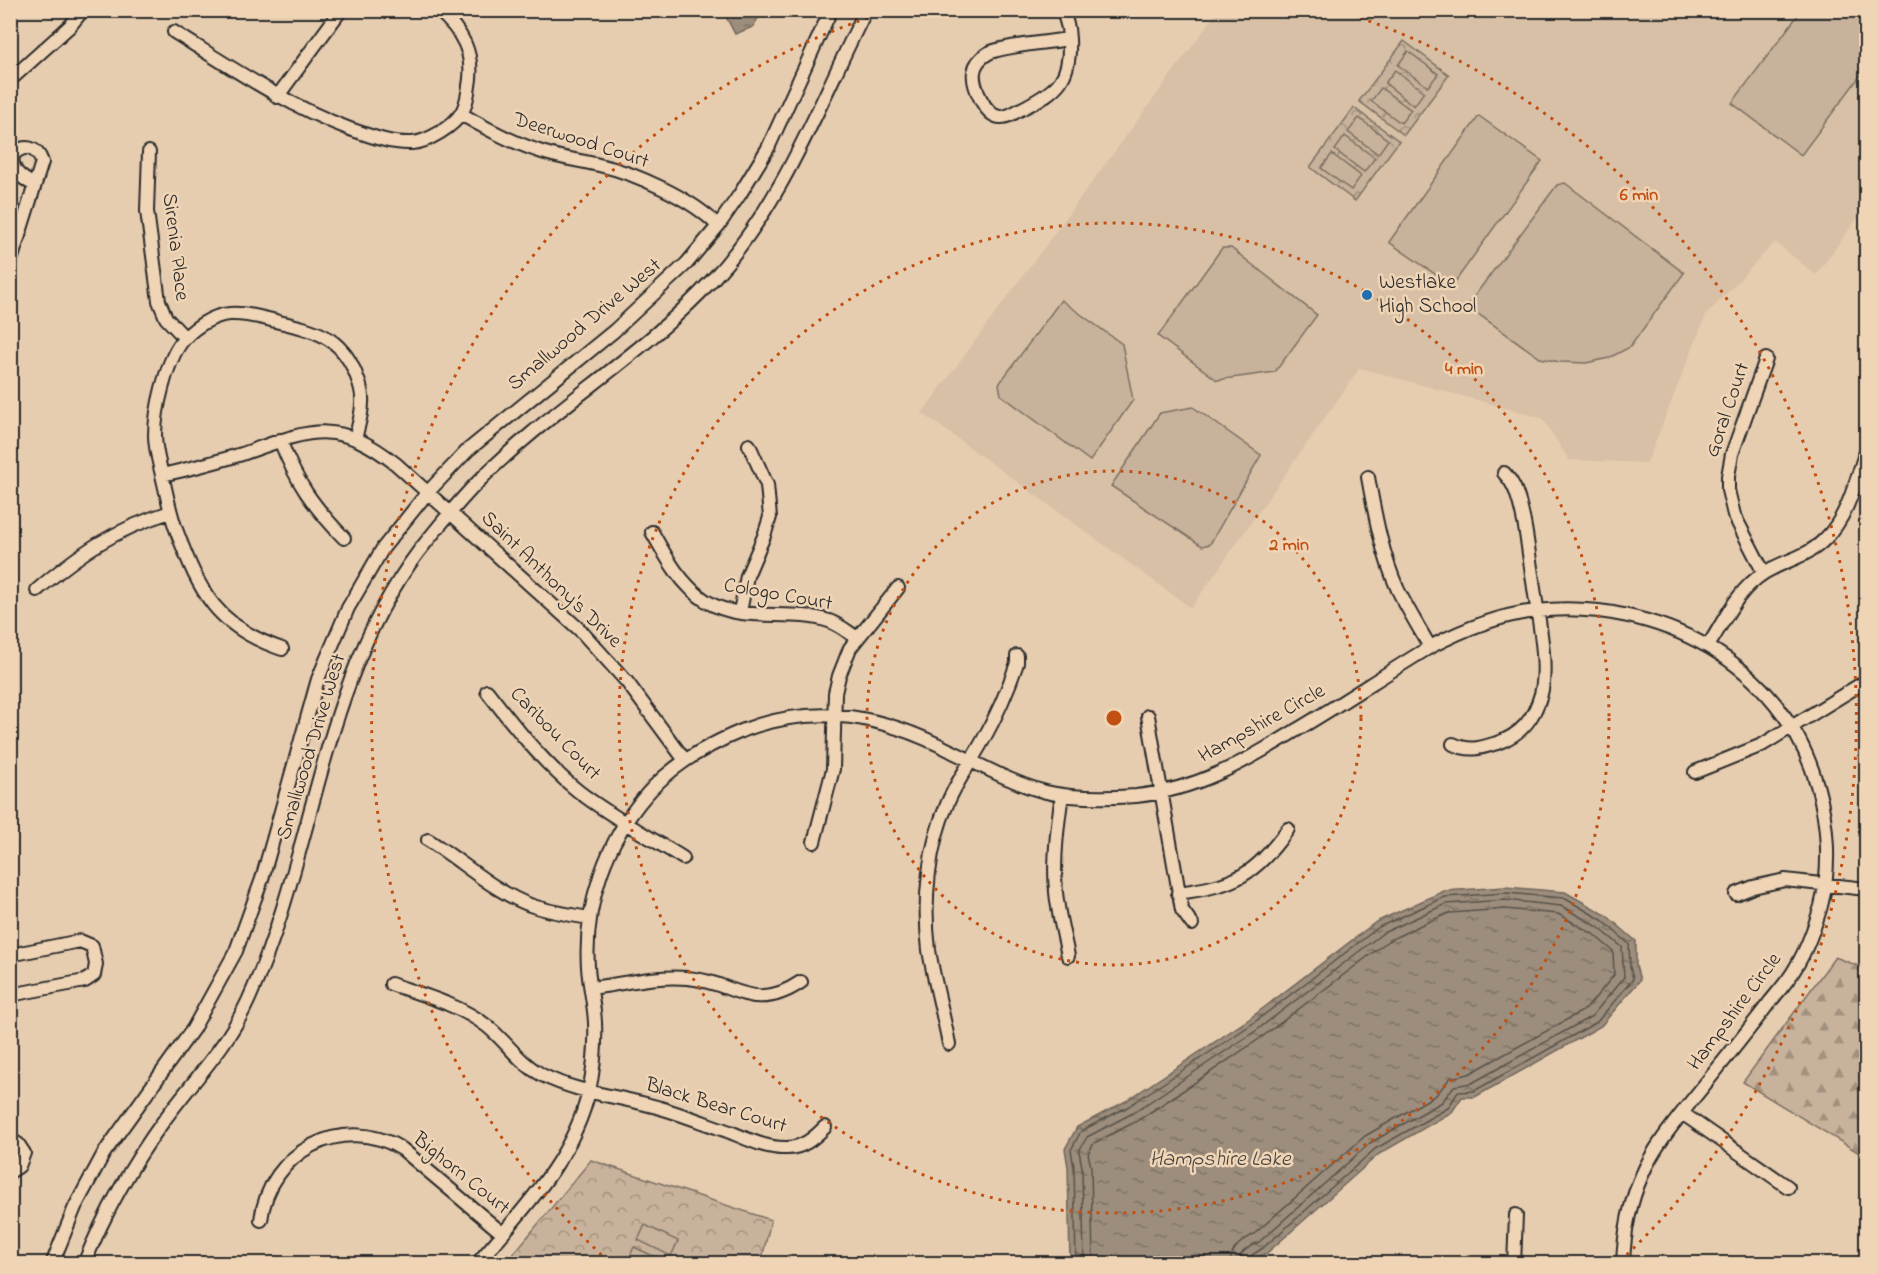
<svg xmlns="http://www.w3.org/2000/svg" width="1877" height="1274" viewBox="0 0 1877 1274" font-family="'Indie Flower',sans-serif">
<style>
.built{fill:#d7c0a5}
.forest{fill:url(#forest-firs);stroke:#7a6e63;stroke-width:1.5}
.park{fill:url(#park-crowns);stroke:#7a6e63;stroke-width:1.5}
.garden{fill:#c8b29b;stroke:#7a6e63;stroke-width:1.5}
.water{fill:url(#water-ripples);stroke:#6f665b;stroke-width:1.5}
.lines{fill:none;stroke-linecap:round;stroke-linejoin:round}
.shore{stroke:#58524b;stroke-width:1.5}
.minor-casing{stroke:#2b2b2b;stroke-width:16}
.minor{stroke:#efd4b6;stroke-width:12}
.ring{fill:none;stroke:#c25012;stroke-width:3;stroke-dasharray:3 6}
.poi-dot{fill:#1f6fb2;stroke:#efd4b6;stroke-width:2}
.labels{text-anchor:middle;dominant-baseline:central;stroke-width:5;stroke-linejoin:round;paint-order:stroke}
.street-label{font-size:21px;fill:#2b2b2b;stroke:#efd4b6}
.poi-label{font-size:21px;fill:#2b2b2b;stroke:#efd4b6;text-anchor:start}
.water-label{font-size:22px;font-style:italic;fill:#47443f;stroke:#efd4b6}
.centre{fill:#c25012;stroke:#efd4b6;stroke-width:3}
.ring-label{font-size:18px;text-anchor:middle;font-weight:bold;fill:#c25012;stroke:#efd4b6;stroke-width:5;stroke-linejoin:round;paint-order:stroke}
</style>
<defs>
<pattern id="forest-firs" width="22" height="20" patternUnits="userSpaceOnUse" patternTransform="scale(1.5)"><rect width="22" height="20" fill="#c8b29b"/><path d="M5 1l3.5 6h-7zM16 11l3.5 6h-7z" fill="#a3917f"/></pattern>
<pattern id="park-crowns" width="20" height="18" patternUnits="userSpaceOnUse" patternTransform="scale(1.5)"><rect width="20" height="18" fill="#c8b29b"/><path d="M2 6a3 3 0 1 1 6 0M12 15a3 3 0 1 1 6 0" fill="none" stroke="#a3917f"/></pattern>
<pattern id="water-ripples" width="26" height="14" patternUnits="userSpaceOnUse" patternTransform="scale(1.5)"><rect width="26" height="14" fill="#9c8d7b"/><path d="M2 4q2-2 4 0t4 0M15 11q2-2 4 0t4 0" fill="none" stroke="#7f7365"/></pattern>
</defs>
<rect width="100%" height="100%" fill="#e7cdb0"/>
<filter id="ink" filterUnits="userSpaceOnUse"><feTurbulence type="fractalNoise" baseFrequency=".0167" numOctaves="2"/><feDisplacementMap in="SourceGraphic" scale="12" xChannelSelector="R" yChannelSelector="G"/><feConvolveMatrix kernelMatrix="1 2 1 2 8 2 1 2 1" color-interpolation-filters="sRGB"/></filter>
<g filter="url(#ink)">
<path class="built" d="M1218 11H1866V206L1816 275 1775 242 1706 315 1647 463 1569 460 1542 418 1360 368 1191 608 922 413Z"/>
<path class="forest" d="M1835 957 1866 969V1159L1861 1154 1743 1082Z"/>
<path class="park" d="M1404 41 1449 75 1404 135 1359 101Z
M1354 108 1399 141 1355 201 1310 167Z
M591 1160 771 1220 761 1263 505 1264Z"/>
<path class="garden" d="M1801 11H1866V68L1801 155 1732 103Z
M1408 51 1438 74 1428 87 1398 65Z
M1395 70 1424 92 1414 106 1385 83Z
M1381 88 1411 110 1401 123 1371 101Z
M1479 116 1542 161 1452 286 1389 242Z
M1359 118 1388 140 1378 154 1348 132Z
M1345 136 1375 158 1364 172 1335 150Z
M1332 154 1361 176 1351 190 1321 168Z
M1565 183 1684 273 1630 347 1609 358 1586 363 1560 362 1540 358 1467 306 1557 185Z
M1222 248H1231L1317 315 1275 372 1217 380 1158 336Z
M1061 300 1122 344 1133 400 1090 461 1001 395 999 384Z
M1193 407 1261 455 1210 544 1202 546 1111 486 1160 413Z
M645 1225 678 1241 671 1256 638 1240Z
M634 1247 668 1263H627Z"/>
<path class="water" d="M723 11V10L762 11 753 27 735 34Z
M1505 887 1565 892 1606 915 1636 941V966L1640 980 1601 1026 1475 1097H1462L1452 1112 1379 1154 1267 1253 1248 1263H1070L1068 1167 1065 1149 1077 1127 1126 1101 1249 1019 1376 922 1444 891Z"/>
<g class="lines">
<path class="shore" d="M1076 1264 1074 1167 1071 1150 1081 1131 1129 1106 1252 1024 1379 927 1445 897 1506 893 1564 898 1602 920 1629 944 1630 967 1633 979 1597 1022 1474 1091 1458 1092 1448 1108 1375 1149 1263 1248 1249 1257 1246 1264
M1084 1264 1082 1167 1079 1151 1087 1137 1133 1113 1257 1030 1383 933 1446 904 1505 900 1561 906 1598 927 1622 947 1624 977 1592 1016 1472 1083 1454 1086 1442 1102 1370 1143 1259 1242C1249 1247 1239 1251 1239 1264
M1093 1264 1091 1167 1088 1153 1094 1143 1137 1121 1190 1086 1262 1037 1388 941 1423 924 1449 913 1505 909 1558 914 1593 934 1613 951 1614 975 1586 1009 1469 1074 1450 1078 1436 1095 1365 1136 1254 1234C1241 1242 1231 1247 1230 1264"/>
<defs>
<path id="minor" d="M1063 10 1068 28 1069 39
M174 32C232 68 286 105 350 129 370 136 391 144 412 143 428 142 454 126 462 112 466 105 468 94 469 86 475 53 462 31 438 10
M1069 39C1071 79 1058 90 1025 107 1018 110 1008 118 1000 117 985 116 972 85 974 72 975 65 980 58 987 54 999 46 1052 42 1069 39Z
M10 80 70 26 83 10
M277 97 341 10
M461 114C485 128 509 141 536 150 557 158 578 160 599 165 635 173 693 199 718 226
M149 152 147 211 159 301 166 318 185 338
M10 264 42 162C37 147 24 143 13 155 10 171 22 178 34 185
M280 440C296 482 313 506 344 538
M162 475C189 469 216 462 242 454 308 431 335 416 396 464L580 630 627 682 684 759
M1368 477C1375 515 1382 555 1398 590 1408 610 1419 628 1430 647
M652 532C666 557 681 585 706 601 743 624 790 608 829 621 840 625 848 632 857 638
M1764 573 1734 515 1728 490V476L1732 454 1766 359
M37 590C81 552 114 530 170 512
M740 612 747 576 764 536 770 517 767 485 749 445
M1708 646C1725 620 1737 590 1764 573 1785 560 1808 557 1825 539 1848 517 1856 480 1866 451
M282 649C217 627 200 593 177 532 170 514 167 495 162 475 159 462 155 449 155 435 155 410 166 364 180 344 191 329 212 315 230 314 246 313 264 318 279 322 314 330 340 336 355 372 359 382 363 392 362 403 362 415 358 427 355 439
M487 691C514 726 543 763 578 791 610 816 648 836 683 858
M1148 716 1182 910 1192 924
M1453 744C1470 752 1481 748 1497 743 1521 735 1534 719 1541 694 1549 664 1537 613 1533 581 1528 551 1526 520 1516 492 1513 484 1509 478 1504 473
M1695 772 1762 745 1866 681
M1062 795C1057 827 1053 860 1056 892 1058 914 1064 935 1068 956
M428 840C462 861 493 891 530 905 550 912 570 915 590 918
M814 842 833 769 835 693 839 676 850 648 898 588
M1178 893C1235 885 1253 877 1288 829
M1736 894 1753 887 1785 880 1866 889
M10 955 80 941 92 946 96 964 94 975 85 981 10 995
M391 984C423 995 460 1005 487 1026 507 1042 519 1063 542 1075 580 1094 621 1096 660 1108 684 1115 707 1124 730 1132 747 1139 767 1149 787 1148 803 1148 814 1138 825 1127
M591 988C622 984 656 975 687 978 733 981 752 1015 801 982
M949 1044C943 1012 934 981 929 950 923 902 928 846 948 802 957 781 971 762 982 742 996 717 1008 690 1017 663V656
M1682 1113 1788 1187
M10 1139 18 1144 24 1153 19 1166 10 1172
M261 1220C269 1152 342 1113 402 1149L502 1233
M52 1264 75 1207 104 1153 193 1029 236 951 262 879 318 679 348 608 383 548 428 492 468 450 614 331 687 263 718 226 740 194 768 148 831 10
M84 1264C105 1212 132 1164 165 1119 193 1081 228 1045 248 1001 315 855 320 682 419 551 438 527 457 503 478 482 551 408 643 356 713 279 784 202 819 103 866 10
M477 1264C521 1211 573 1160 589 1091 594 1068 596 1045 595 1022 594 1003 589 985 588 967 584 904 606 841 647 794 673 764 707 745 744 730 818 702 883 716 951 751 982 766 1012 783 1046 792 1075 799 1107 798 1136 796 1196 790 1245 762 1295 731 1341 704 1385 674 1430 647 1462 630 1499 615 1536 611 1657 598 1783 663 1817 785 1828 823 1831 867 1821 906 1815 926 1807 949 1796 967 1789 980 1778 992 1769 1003 1744 1036 1719 1067 1693 1099 1674 1123 1654 1147 1642 1175 1630 1202 1624 1234 1623 1264
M1514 1264 1516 1215"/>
</defs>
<use href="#minor" class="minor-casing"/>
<use href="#minor" class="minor"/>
</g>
</g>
<g class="ring">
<circle cx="1114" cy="718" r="247"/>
<circle cx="1114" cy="718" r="495"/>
<path d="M608 1261A742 742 0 0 1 885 12M1343 12A742 742 0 0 1 1620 1261"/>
</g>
<circle class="poi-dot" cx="1367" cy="295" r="6"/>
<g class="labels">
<g class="street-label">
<text transform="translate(581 141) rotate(18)">Deerwood Court</text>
<text transform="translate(175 247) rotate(83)">Sirenia Place</text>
<text transform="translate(585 325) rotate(-40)">Smallwood Drive West</text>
<text transform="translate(1728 410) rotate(-71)">Goral Court</text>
<text transform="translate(551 580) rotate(44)">Saint Anthony's Drive</text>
<text transform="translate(778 595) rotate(10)">Cologo Court</text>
<text transform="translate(1262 724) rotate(-29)">Hampshire Circle</text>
<text transform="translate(555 734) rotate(46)">Caribou Court</text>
<text transform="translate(312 747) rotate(-73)">Smallwood Drive West</text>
<text transform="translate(1735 1012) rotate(-53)">Hampshire Circle</text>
<text transform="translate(716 1106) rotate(17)">Black Bear Court</text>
<text transform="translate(461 1174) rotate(39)">Bighorn Court</text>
</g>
<g class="poi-label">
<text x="1379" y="283">Westlake<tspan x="1379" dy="24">High School</tspan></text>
</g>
<g class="water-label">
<text x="1220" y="1160">Hampshire Lake</text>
</g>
</g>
<circle cx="1114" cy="718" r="9" class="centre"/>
<g class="ring-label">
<text x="1639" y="200">6 min</text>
<text x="1464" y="374">4 min</text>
<text x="1289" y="550">2 min</text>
</g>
<rect width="1877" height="1274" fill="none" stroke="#efd4b6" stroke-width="36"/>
<rect x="18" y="18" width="1841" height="1238" fill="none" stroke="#2b2b2b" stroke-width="2" filter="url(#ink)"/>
</svg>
